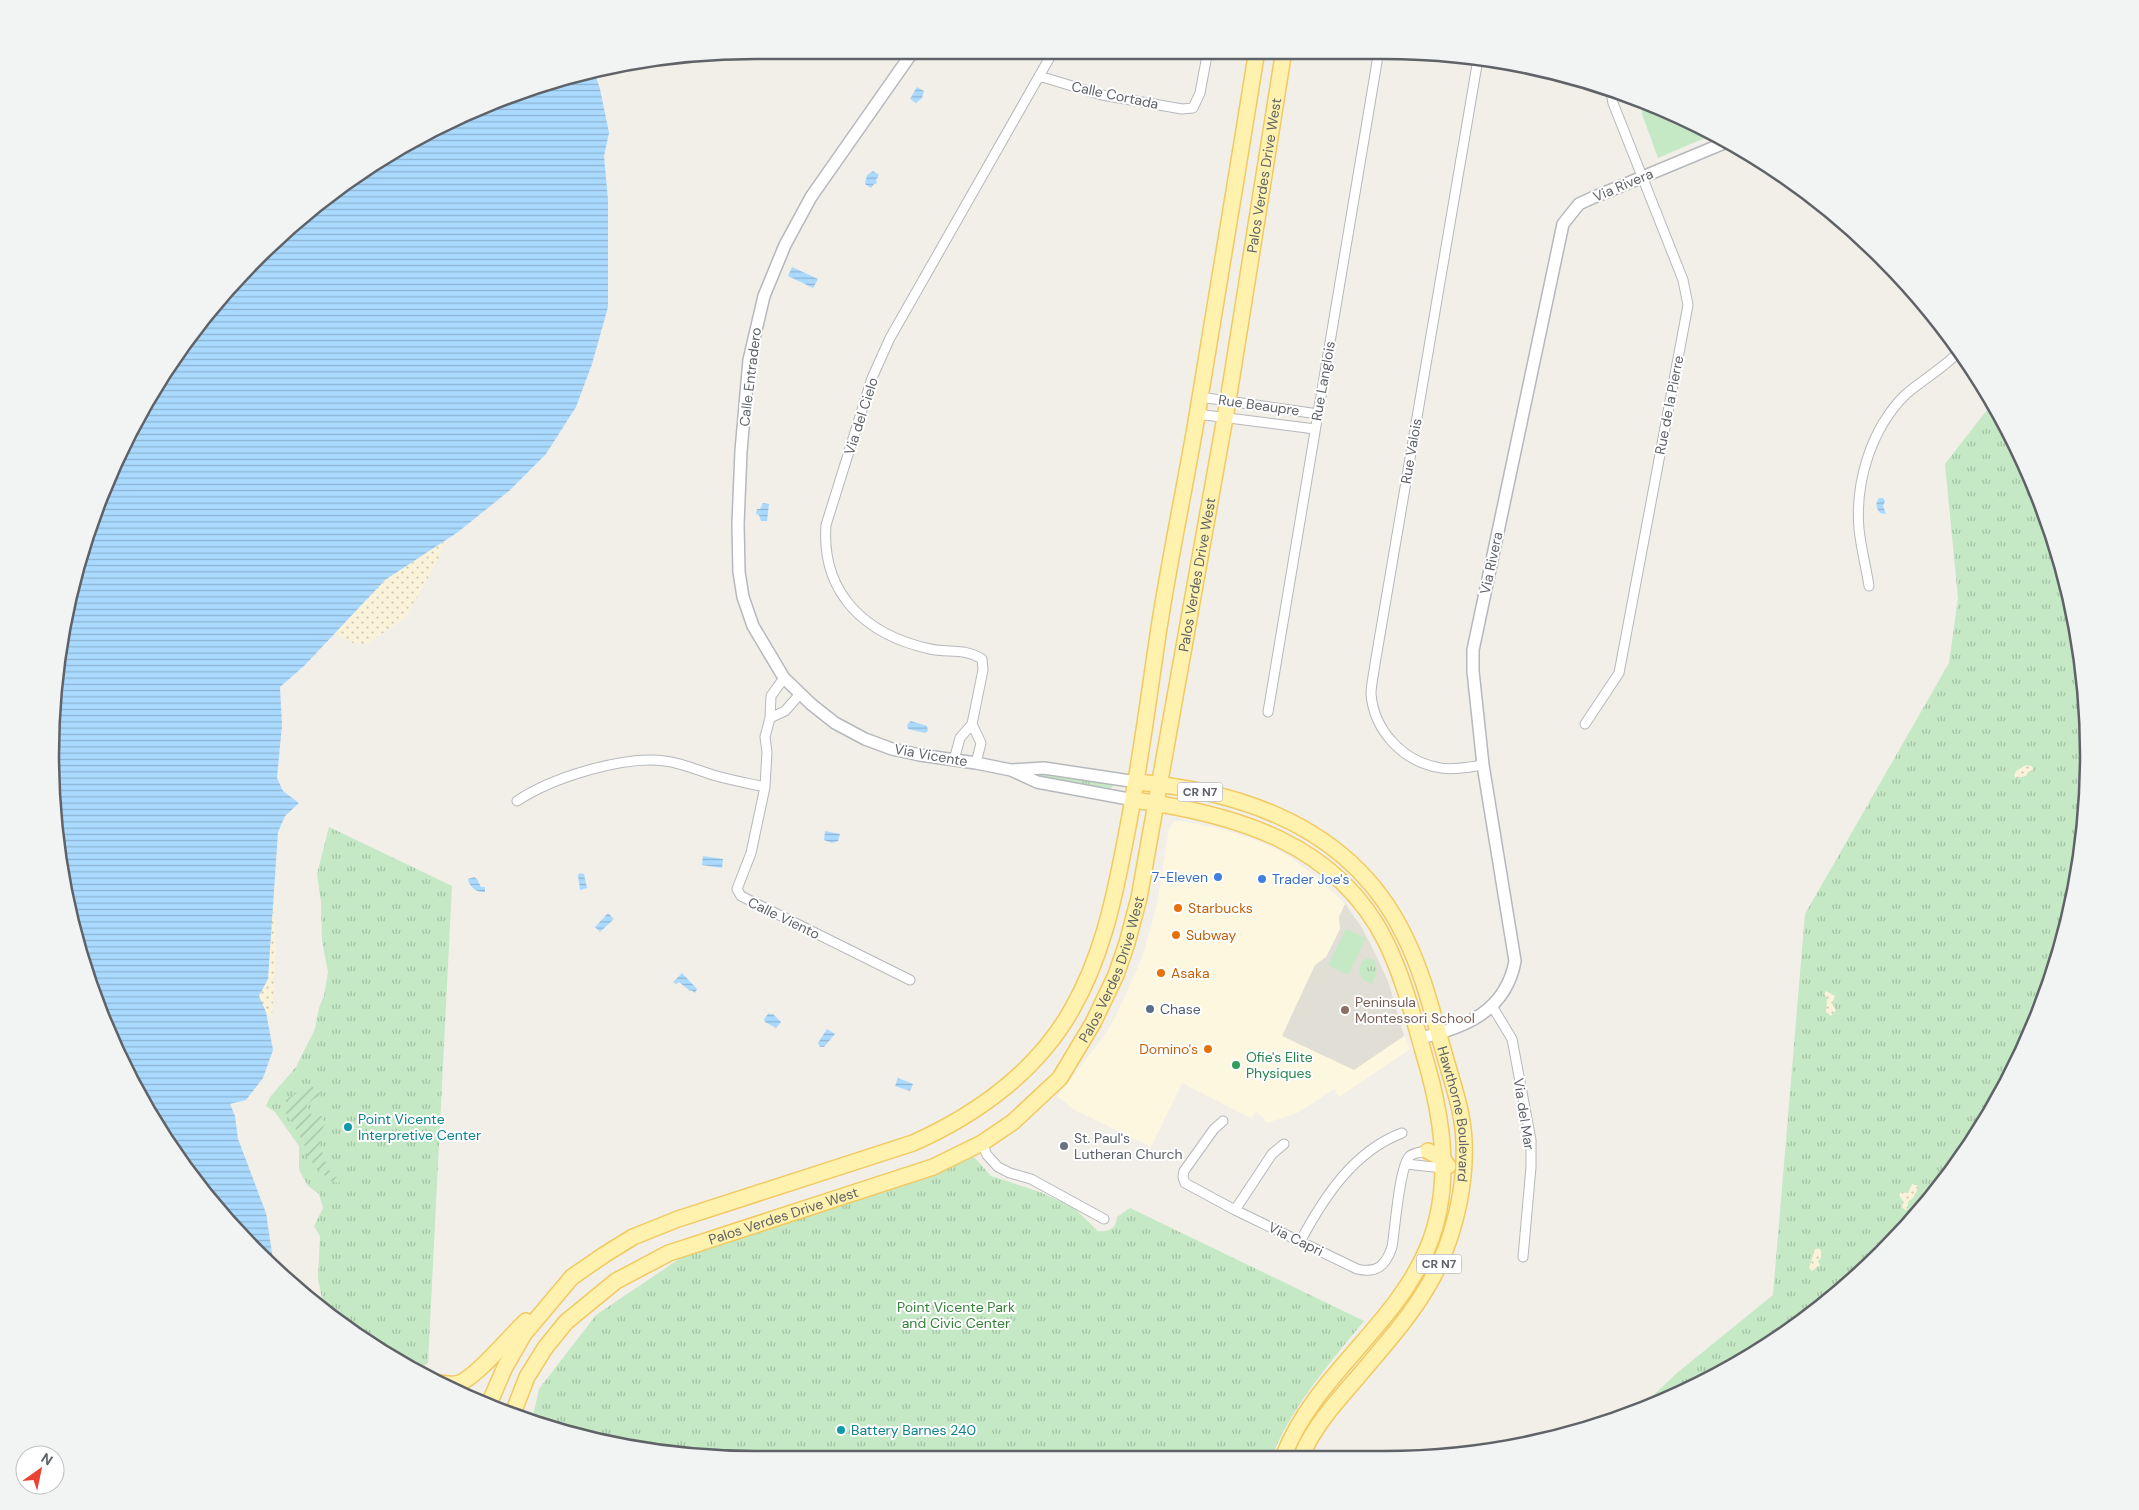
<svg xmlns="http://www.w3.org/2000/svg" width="2139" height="1510" viewBox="0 0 2139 1510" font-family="'DM Sans',sans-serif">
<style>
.commercial{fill:#fef7e0}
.education{fill:#e1ded6}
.grass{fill:url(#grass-tufts)}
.sand{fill:url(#sand-dots)}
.garden{fill:url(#garden-furrows)}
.pitch{fill:#c5e8c5}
.water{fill:url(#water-rules)}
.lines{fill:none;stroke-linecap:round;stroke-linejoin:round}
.minor-casing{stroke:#b5b8bc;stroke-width:11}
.tertiary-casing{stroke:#b5b8bc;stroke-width:14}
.primary-casing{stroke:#f2c960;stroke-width:18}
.minor{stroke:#fff;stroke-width:9}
.tertiary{stroke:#fff;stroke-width:11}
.primary{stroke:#fff2af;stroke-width:15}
.shop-dot{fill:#3f7fe0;stroke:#fff;stroke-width:2}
.food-dot{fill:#e8710a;stroke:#fff;stroke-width:2}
.service-dot{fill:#5c6f8a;stroke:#fff;stroke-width:2}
.education-dot{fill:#8d6e63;stroke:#fff;stroke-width:2}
.leisure-dot{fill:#2e9e5b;stroke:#fff;stroke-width:2}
.culture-dot{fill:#0f9aa8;stroke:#fff;stroke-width:2}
.worship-dot{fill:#6b7280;stroke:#fff;stroke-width:2}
.labels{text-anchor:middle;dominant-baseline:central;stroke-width:4;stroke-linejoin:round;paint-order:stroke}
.shield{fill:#fff;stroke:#8f9295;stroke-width:1}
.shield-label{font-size:12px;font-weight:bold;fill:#5f6368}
.street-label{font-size:14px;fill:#5f6368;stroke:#fff}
.shop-label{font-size:14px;fill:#366cbe;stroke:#fff;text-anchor:end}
.food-label{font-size:14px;fill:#c56008;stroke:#fff;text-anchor:start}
.education-label{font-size:14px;fill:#785e54;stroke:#fff;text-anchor:start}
.service-label{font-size:14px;fill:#4e5e75;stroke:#fff;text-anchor:start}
.leisure-label{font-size:14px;fill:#27864d;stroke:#fff;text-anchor:start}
.culture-label{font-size:14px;fill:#0d838f;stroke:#fff;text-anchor:start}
.worship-label{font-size:14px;fill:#5b616d;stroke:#fff;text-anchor:start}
.park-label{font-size:14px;fill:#348238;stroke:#fff}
.rim{fill:none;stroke:#5f6368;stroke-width:2.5}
</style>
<defs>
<pattern id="grass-tufts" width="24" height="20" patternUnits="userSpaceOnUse" patternTransform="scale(1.25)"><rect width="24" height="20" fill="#c5e8c5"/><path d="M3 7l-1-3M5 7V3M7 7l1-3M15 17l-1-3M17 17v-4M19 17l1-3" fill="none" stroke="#a3c0a4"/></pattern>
<pattern id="sand-dots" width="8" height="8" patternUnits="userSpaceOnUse" patternTransform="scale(1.25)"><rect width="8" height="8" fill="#fbf3d9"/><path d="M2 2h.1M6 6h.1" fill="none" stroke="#cec8b4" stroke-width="1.8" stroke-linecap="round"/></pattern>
<pattern id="garden-furrows" width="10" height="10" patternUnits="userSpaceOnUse" patternTransform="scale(1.25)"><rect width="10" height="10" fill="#c5e8c5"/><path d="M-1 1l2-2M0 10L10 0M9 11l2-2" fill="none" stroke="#a3c0a4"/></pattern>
<pattern id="water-rules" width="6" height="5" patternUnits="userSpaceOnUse" patternTransform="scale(1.25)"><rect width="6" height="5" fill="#aadaff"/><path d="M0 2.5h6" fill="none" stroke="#8eb4d2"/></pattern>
</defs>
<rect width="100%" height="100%" fill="#f1efe8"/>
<path class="commercial" d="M1180 821 1218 828 1261 842 1287 855 1315 876 1333 892 1345 904 1339 917 1354 1069 1404 1036 1410 1049 1339 1097 1334 1089 1297 1113 1267 1123 1257 1111 1251 1118 1182 1083 1151 1147 1073 1109 1057 1096 1102 1039 1114 1020 1134 976 1142 958 1157 905 1169 828 1174 822Z"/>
<path class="education" d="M1345 904 1362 928 1376 955 1389 984 1404 1036 1354 1070 1282 1036 1315 965 1326 957 1340 929 1339 917Z"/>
<path class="grass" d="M1994 401 2051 528 2083 663 2088 801 2065 937 2016 1067 1943 1184 1849 1285 1696 1387 1640 1408 1677 1373 1773 1295 1805 914 1949 663 1958 598 1945 464Z
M1027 771 1113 783V786L1110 789 1053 780 1028 773Z
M329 827 452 886 428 1363 417 1371 325 1313 318 1279 320 1236 314 1226 323 1208 319 1194 308 1186 299 1170V1146L275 1112 266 1106 270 1097 296 1067 315 1029 319 1008 324 996 328 972 322 941 321 902 317 874Z
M1368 958 1374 960C1379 970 1376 975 1372 984L1362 979 1359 970 1362 961Z
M969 1156 975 1158 991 1176 1040 1192 1074 1208 1098 1231C1109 1232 1116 1229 1117 1217L1130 1208 1364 1321C1333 1359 1289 1410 1273 1455L709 1459 573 1436 532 1421 539 1389 596 1315 685 1255 865 1198Z"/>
<path class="sand" d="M444 541 438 560 406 617 367 644 353 643 334 633 385 580Z
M2026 765 2032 766 2033 770 2028 772 2026 776 2016 778 2014 776 2016 771Z
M274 893 276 948 272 1017 266 1012 258 996 268 979Z
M1826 991 1835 996 1832 1004 1836 1010 1831 1016 1826 1012 1827 998 1824 994Z
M1912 1184 1919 1186 1914 1197 1908 1202V1209L1905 1210 1902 1207 1903 1201 1899 1195 1901 1192 1908 1193Z
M1819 1248 1821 1251V1258L1818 1261 1820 1265 1812 1271 1809 1268 1815 1249Z"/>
<path class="garden" d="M309 1084 321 1094 307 1104 308 1111 313 1116H322L325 1124 318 1136 321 1143 318 1149 323 1153 320 1158 326 1162 324 1167 330 1171 332 1178 339 1176 342 1178 339 1183 330 1181 308 1158 303 1141 286 1113V1100Z"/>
<path class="pitch" d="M1642 102 1714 134 1658 158 1642 114Z
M1346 929 1366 938 1348 975 1328 965Z"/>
<path class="water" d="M594 71 600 89 609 133 604 156 608 200V307L592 364 576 407 546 454 509 491 458 532 385 580 305 665 280 687 282 725 277 778 283 791 299 803 285 816 278 832 268 979 259 996 266 1012 273 1050 263 1078 246 1100 230 1104 235 1116 238 1139 266 1213 274 1266 225 1220 123 1067 63 892 50 755 56 663 104 485 169 364 225 290 364 169 485 104 572 74Z
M917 87 924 91 922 98 916 103 910 99Z
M873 171 879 175 876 180 877 183 874 184 871 188 865 184 867 175Z
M792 267 818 279 813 288 788 276Z
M1879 498H1883L1885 501 1883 506 1886 514 1880 513C1876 508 1875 503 1879 498Z
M763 503 769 504 767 521H761L759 515 756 514 757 509H760Z
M911 721 927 726 928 731 925 733 908 729 907 725Z
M825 831 840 834 838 841 832 843 824 840Z
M703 856 723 859 722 868 702 865Z
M580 873 584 874 587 888 580 890 578 875Z
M474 877 477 879 481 887H485V892C476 893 469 886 468 879Z
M608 913 614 919 600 932 595 927Z
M682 973 697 989 695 993 691 990 690 991 679 982 676 984 673 982Z
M769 1013 771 1015 772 1013 781 1022 776 1028 765 1022 764 1019Z
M827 1029 835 1034 824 1047H820L818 1043Z
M898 1078 913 1084 910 1091 895 1086Z"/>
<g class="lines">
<defs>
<path id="minor" d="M1478 59 1375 664C1374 673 1371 685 1371 694 1374 730 1402 760 1436 767 1451 771 1468 767 1483 765
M1039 76 1102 95 1182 109 1193 108 1200 93 1208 50
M1200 397 1318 414
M1197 414 1315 429
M1869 586C1866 567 1861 548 1859 529 1855 482 1871 429 1905 395 1917 384 1953 361 1958 352
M784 678 771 696 770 718 765 737 767 752 765 787 751 853 737 889 741 896 910 980
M1268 712 1379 50
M770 718 785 711 800 694
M972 724 981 743 976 763
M1585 724 1619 673 1688 305 1683 280 1613 103 1610 87
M954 760 960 738 972 724 983 670 982 659C965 648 949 653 930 649 866 635 821 594 826 525L872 378 890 338 1054 50
M517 801C551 778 624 755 665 761 682 763 697 770 713 775 730 780 747 783 765 787
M1492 1006 1512 1039 1531 1140V1167L1523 1257
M1223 1121 1214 1129 1184 1171 1183 1177 1185 1183 1235 1210 1357 1269C1377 1274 1386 1265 1392 1247 1395 1230 1399 1169 1409 1157 1413 1152 1425 1152 1431 1150
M982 1143 987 1155 998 1167 1010 1173 1031 1179 1104 1219
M1406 1164 1443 1168
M1235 1210 1272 1154 1284 1144
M1301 1240C1324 1197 1354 1151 1402 1133"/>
<path id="tertiary" d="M914 50 811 197 785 245 764 296 749 360 741 451 738 524 739 572 743 597 753 626 784 678 811 704 835 723 865 739 892 749 920 755 976 763 1011 770 1037 782 1134 800
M1012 770 1044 768 1137 782
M1420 1038C1465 1028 1506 1011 1515 961L1483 765 1473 671V650L1563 224 1579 204 1592 198 1729 141"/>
<g id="primary">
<path id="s1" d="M1137 782C1248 792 1354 830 1405 937 1423 973 1433 1015 1444 1053 1452 1082 1463 1111 1464 1141 1466 1182 1456 1228 1439 1265 1419 1308 1387 1342 1357 1378 1337 1401 1314 1426 1302 1455"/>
<path d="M1134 800C1235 814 1337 843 1386 942 1404 979 1414 1019 1425 1058 1443 1119 1453 1186 1428 1247 1395 1327 1315 1375 1284 1455"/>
<path d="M1428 1151 1443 1159 1448 1166"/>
<path d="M435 1382C444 1384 454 1386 462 1382 481 1372 509 1337 526 1321"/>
<path d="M489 1404 505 1367 524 1334 572 1277 604 1255 633 1237 678 1219 913 1143C976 1115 1036 1072 1071 1011 1101 959 1113 904 1124 847 1139 774 1148 701 1159 628 1170 557 1185 487 1197 416 1218 294 1237 172 1257 50"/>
<path id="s2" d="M513 1413 527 1377 545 1348 566 1322 616 1281 669 1253 933 1167 982 1143 1013 1122 1060 1078 1093 1023 1116 975 1127 943 1139 898 1228 401 1284 50"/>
</g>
</defs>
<use href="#minor" class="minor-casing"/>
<use href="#tertiary" class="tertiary-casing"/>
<use href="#primary" class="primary-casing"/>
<use href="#minor" class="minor"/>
<use href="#tertiary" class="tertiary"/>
<use href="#primary" class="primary"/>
</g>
<g class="shop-dot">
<circle cx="1218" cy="877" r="5"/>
<circle cx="1262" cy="879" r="5"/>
</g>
<g class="food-dot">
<circle cx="1178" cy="908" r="5"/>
<circle cx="1176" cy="935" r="5"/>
<circle cx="1161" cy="973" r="5"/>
<circle cx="1208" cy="1049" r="5"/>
</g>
<circle class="service-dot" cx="1150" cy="1009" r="5"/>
<circle class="education-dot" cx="1345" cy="1010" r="5"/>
<circle class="leisure-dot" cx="1236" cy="1065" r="5"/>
<g class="culture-dot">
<circle cx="348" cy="1127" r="5"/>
<circle cx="841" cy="1430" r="5"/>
</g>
<circle class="worship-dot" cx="1064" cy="1146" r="5"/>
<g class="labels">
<g class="shield">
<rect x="1177.5" y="782.5" width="45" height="19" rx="4"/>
<rect x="1416.5" y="1254.5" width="45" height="19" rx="4"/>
</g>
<g class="shield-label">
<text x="1200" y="792">CR N7</text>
<text x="1439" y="1264">CR N7</text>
</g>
<g class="street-label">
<text transform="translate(1115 95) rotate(12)">Calle Cortada</text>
<text stroke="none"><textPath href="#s2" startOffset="1596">Palos Verdes Drive West</textPath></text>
<text transform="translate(1623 185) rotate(-23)">Via Rivera</text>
<text transform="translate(750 377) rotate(-83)">Calle Entradero</text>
<text transform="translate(1323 381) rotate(-80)">Rue Langlois</text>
<text transform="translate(1259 405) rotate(8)">Rue Beaupre</text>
<text transform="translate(1669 405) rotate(-79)">Rue de la Pierre</text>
<text transform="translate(861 416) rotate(-72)">Via del Cielo</text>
<text transform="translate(1411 451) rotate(-80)">Rue Valois</text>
<text transform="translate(1491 563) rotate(-78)">Via Rivera</text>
<text stroke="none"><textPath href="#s2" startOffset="1191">Palos Verdes Drive West</textPath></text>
<text transform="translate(931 755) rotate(10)">Via Vicente</text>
<text transform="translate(784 918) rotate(26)">Calle Viento</text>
<text stroke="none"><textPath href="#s2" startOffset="786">Palos Verdes Drive West</textPath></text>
<text stroke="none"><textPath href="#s1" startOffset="510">Hawthorne Boulevard</textPath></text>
<text transform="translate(1524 1114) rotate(81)">Via del Mar</text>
<text stroke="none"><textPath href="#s2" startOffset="351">Palos Verdes Drive West</textPath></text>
<text transform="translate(1296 1239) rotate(26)">Via Capri</text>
</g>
<g class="shop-label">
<text x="1208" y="877">7-Eleven</text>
<text x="1272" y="879" text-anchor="start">Trader Joe's</text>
</g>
<g class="food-label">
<text x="1188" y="908">Starbucks</text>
<text x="1186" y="935">Subway</text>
<text x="1171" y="973">Asaka</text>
<text x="1198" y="1049" text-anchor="end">Domino's</text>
</g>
<g class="education-label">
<text x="1355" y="1002">Peninsula<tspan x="1355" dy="16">Montessori School</tspan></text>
</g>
<g class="service-label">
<text x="1160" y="1009">Chase</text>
</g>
<g class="leisure-label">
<text x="1246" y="1057">Ofie's Elite<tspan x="1246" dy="16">Physiques</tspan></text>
</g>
<g class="culture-label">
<text x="358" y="1119">Point Vicente<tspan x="358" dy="16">Interpretive Center</tspan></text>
<text x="851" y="1430">Battery Barnes 240</text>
</g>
<g class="worship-label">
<text x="1074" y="1138">St. Paul's<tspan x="1074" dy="16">Lutheran Church</tspan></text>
</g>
<g class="park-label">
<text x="956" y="1307">Point Vicente Park<tspan x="956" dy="16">and Civic Center</tspan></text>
</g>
</g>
<path d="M0 0H2139V1510H0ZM755 59H1384A696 696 0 0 1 2080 755V755A696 696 0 0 1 1384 1451H755A696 696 0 0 1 59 755V755A696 696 0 0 1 755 59Z" fill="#f2f3f3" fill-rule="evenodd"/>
<path class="rim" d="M755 59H1384A696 696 0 0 1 2080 755V755A696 696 0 0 1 1384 1451H755A696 696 0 0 1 59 755V755A696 696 0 0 1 755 59Z"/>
<g transform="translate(40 1470) rotate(33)"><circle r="24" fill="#ffffff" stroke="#bfc1c3"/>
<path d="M0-4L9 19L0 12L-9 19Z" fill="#ea4335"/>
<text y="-8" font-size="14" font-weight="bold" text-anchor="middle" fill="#5f6368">N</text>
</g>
</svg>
